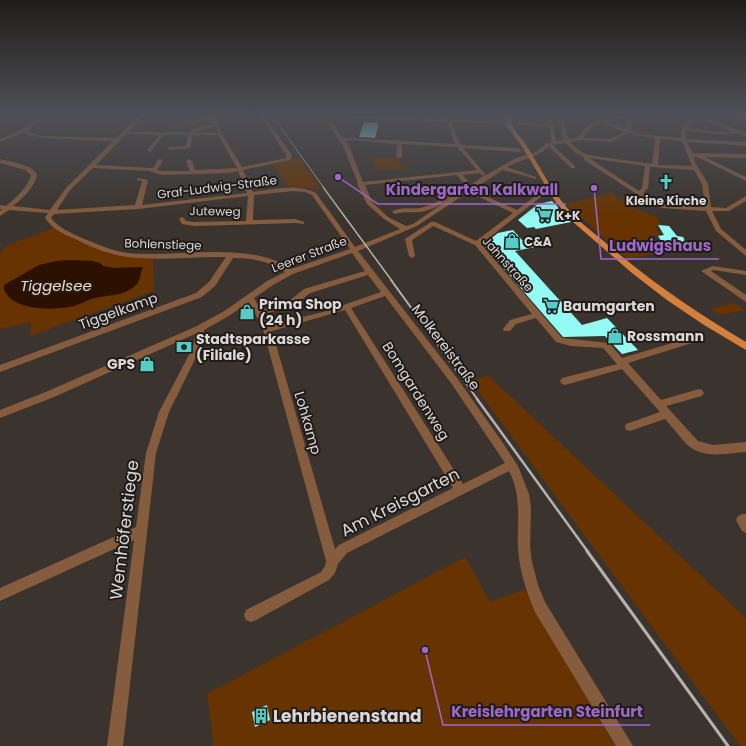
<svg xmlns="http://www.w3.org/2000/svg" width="746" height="746" viewBox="0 0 746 746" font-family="Poppins,sans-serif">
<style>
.green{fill:#673300}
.water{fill:#2c1000}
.building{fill:#94faf4}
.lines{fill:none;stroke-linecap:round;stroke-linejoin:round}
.minor{fill:#865c3e;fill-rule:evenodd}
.major{fill:#d4803c;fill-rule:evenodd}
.rail-far4{stroke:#b7b1ae;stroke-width:1}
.rail-far3{stroke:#b7b1ae;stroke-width:1.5}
.rail-far2{stroke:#b7b1ae;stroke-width:2}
.rail-far1{stroke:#b7b1ae;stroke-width:2.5}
.rail{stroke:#b7b1ae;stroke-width:3}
.labels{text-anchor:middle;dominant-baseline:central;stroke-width:4;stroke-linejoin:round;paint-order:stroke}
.far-street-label{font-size:12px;fill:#ddd8d5;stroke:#201c1a}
.far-poi-label{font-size:12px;font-weight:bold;fill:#ddd8d5;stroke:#201c1a;text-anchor:start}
.poi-label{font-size:14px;font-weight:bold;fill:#ddd8d5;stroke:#201c1a;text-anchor:start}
.street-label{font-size:14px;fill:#ddd8d5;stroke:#201c1a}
.water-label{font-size:15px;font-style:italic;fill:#fbd8c0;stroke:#201c1a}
.near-street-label{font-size:17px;fill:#ddd8d5;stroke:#201c1a}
.near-poi-label{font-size:17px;font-weight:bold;fill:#ddd8d5;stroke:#201c1a;text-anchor:start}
.leader{fill:none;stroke:#9d68c7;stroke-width:1.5}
.callout-dot{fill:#9d68c7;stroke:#201c1a;stroke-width:1.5}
.callout-label{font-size:15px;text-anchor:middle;font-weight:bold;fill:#9d68c7;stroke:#201c1a;stroke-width:4;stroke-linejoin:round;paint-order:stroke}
</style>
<rect width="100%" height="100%" fill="#3b342e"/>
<g class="green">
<polygon points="397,157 397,160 406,169 377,170 371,158"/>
<polygon points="300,158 321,189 288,186 285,182 287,182 287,181 284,181 273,164"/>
<polygon points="611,193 635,209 656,216 660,224 655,226 661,236 651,236 667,251 628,259 566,204"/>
<polygon points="53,228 87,245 111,254 153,259 154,291 30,336 31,322 0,329 0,252 2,252 6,246"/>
<polygon points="734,303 745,310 721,315 710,309"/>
<polygon points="489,376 746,618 746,746 740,746 470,380"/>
<polygon points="465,557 490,602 525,589 615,746 214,746 207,694"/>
</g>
<path class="water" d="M 73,260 L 92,261 L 100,263 L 103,266 L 114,268 L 143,267 C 140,273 141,281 135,286 C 123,296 109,295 95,298 C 86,300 78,306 69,307 C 51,310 24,310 10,298 C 6,294 3,290 4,285 L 39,265 L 56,261 Z"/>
<g class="building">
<polygon points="364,122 379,123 375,138 359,137"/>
<polygon points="552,201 558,207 558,210 571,222 536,229 534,227 527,228 518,220 538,204"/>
<polygon points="658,225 669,226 677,236 683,237 687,245 683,245 678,248 664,245 658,236 664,235"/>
<polygon points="513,230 522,240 527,239 535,247 515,251 582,325 607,318 638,350 622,354 605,336 563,337 485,247 487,247 484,244 498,233"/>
<polygon points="267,705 270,720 255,727 252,712"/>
</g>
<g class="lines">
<g class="minor">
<path d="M 43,114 L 48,114 L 27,131 L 41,136 L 116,138 L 141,114 L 146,114 L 129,132 L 191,132 L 190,130 L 214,124 L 212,119 L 173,128 L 171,127 L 211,116 L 210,114 L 214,114 L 222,134 L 242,167 L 286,158 L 286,155 L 259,114 L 263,114 L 292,155 L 290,160 L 243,170 L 253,192 C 274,189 297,183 316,193 L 355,247 L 400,229 L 384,219 L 367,204 L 357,184 L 358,183 L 343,146 L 321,114 L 445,119 L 445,117 L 447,116 L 450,119 L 548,124 L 547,114 L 551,114 L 556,141 L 563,140 L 559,114 L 563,114 L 568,139 L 577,138 L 587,126 L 595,120 L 584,114 L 590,114 L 625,129 L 628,122 L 626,119 L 618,119 L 607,114 C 613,114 618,117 624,116 L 623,114 L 627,114 L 630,118 L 645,120 L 643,121 L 631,121 L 632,122 L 630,131 L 639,134 L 681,138 C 680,127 684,123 692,116 L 689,114 L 699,114 L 698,115 L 746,133 L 746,136 L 736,133 L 734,134 L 714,134 L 685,130 L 686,139 L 746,142 L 746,146 L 687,142 L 693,153 L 746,154 L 746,158 L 705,157 L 746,177 L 746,181 L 697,157 L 694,157 L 695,162 L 708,184 L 711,207 L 726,208 L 746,196 L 746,201 L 729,211 L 712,211 L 721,229 L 746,250 L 746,256 L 716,231 L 706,211 L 662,208 L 652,204 L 584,160 L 584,157 L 576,153 L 565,143 L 553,145 L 575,166 L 575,168 L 571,168 L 549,147 C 537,157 521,160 507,167 L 536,177 L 536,179 L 503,170 L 472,190 L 517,210 L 542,191 L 546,191 L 546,193 L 481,244 L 562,338 L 609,343 L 622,358 L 692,337 L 695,338 L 696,340 L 695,342 L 628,363 L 661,400 L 699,389 L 702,390 L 704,393 L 702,396 L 666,406 L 698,441 L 713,445 L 746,442 L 746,452 C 729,453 705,459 690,447 C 682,441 673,427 665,419 L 630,431 L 626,430 L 625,427 L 626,424 L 660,412 L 622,369 L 565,385 L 562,384 L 560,381 L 562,378 L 617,364 L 603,348 L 571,346 L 556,342 L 536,318 L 516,324 L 510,331 L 504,331 L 503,329 L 510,320 L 532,314 L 475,245 L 433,226 L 412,240 L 415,256 L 412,258 L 409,256 L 405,239 L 431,222 L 435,222 L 476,241 L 513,213 L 468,192 L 417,226 L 358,251 L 457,378 L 503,443 L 518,466 L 529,494 L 531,509 L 530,546 L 532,562 L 538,585 L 545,602 L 633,746 L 616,746 L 535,612 C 526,591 519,569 518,547 C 517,520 522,496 509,471 L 347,553 L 338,564 L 335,573 L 329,580 L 256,620 L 251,622 L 246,620 L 244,615 L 246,610 L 321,572 L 325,566 L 326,561 L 263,329 L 249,302 L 232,314 L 204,330 L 201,347 L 169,412 L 156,453 L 123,746 L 107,746 L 134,540 L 0,601 L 0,588 L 136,527 L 146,453 L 159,412 L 193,347 L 195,334 L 54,397 L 0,418 L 0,410 L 48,391 L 197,326 L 226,310 L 267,281 L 285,272 C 270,261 251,258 233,258 L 215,286 L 202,297 L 0,372 L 0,365 L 196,293 L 209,282 L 226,257 C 193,256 153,262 121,256 C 105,253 89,246 75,239 C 63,234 52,229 45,218 L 48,213 L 9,210 L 0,216 L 0,211 L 2,209 L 0,209 L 0,205 L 6,206 C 16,198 28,187 31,175 L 25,170 L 0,163 L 0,159 C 11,162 31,164 37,174 C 36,186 22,199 13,206 L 50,210 L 66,188 L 113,141 L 40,138 L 23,133 L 0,142 L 0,139 L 21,130 ZM 327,117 L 447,122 L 455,144 L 351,138 L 343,138 ZM 696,117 L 733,132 L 714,132 L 687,127 ZM 451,122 L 549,126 L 552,142 L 547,143 L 536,152 L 516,158 L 486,175 L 463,148 L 519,152 L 522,150 L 519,148 L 461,145 ZM 599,122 L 624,132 L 610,139 L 583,138 L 591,128 ZM 216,127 L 218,133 L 193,132 ZM 628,133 L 638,136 L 655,138 L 652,164 L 588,155 L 580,151 L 570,142 L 579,140 L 611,142 ZM 126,134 L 159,135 L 147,150 L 150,152 L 164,135 L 188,135 L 186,146 L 168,147 L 168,149 L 170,150 L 190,148 L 193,135 L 218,135 L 237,168 L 195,170 L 192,161 L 189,159 L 186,161 L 190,171 L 162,171 L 157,170 L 163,161 L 160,159 L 158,160 L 153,168 L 96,165 ZM 660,139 L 682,141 L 692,166 L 658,165 ZM 351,140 L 397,144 L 396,157 L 399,159 L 402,157 L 402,144 L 457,147 L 477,170 L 363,182 L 349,146 L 345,141 ZM 589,158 L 645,166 L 642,188 L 639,191 ZM 650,167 L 694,170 L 702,184 L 704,199 L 691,196 L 688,198 L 705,202 L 705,207 L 663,204 L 643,193 L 648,188 ZM 93,168 L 149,171 L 162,175 L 231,173 L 238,171 L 247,193 L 142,205 L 148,180 L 137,178 L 137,180 L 142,181 L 135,205 L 57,210 L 70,190 ZM 480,173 L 482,175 L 485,175 L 466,188 L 470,184 L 463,175 ZM 457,175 L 464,184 C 455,192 432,206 420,208 C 410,210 405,206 393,211 L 392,212 L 395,214 C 407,211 410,213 420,212 C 431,211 443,203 452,197 L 413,224 L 406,226 L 388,217 L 372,202 L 365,185 ZM 293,191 L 305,192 L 312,195 L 350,249 L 291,269 C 250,240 177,258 128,253 C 112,251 97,244 82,238 C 71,233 59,228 51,218 L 54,214 L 138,209 L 248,196 L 246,221 L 194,222 L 186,221 L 184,218 L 182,217 L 179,219 L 182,224 L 194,226 L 295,223 L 304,224 L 304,222 L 295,219 L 253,220 L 254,195 ZM 352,253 L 365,271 L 304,289 L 288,302 L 261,310 L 254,298 L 273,285 L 293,274 ZM 368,275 L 381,292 L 323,312 L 269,325 L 264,314 L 294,306 L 310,293 ZM 385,296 L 451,383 L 505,463 L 463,484 L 351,308 ZM 345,310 L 453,488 L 339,545 L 335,549 L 272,331 Z"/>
<polygon points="188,114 196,114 170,121 168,120"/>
<polygon points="713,266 746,271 746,275 714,270 711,271 746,295 746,302 701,271"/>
<polygon points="742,514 746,514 746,533 742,531 736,520 738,516"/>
</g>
<g class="major">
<path d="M 505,114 L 511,114 C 509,129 522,136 528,148 C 541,169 552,191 568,209 C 579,222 594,233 607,244 C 650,281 697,313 746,342 L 746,350 L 704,325 L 667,300 L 632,273 L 573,222 L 555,201 L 521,145 L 507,127 Z"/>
<polygon points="732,114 746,116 746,120 732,115"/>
</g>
<polyline class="rail-far4" points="271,114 324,188"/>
<polyline class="rail-far3" points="323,187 392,281"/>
<polyline class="rail-far2" points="391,280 478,400"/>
<polyline class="rail-far1" points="477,399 588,552"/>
<polyline class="rail" points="587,551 728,746"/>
</g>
<linearGradient id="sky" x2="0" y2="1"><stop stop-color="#201d19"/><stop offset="0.52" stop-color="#4f5057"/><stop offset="1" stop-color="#4f5057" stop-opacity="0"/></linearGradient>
<rect width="746" height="219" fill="url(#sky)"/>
<defs>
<symbol id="church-bare" viewBox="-9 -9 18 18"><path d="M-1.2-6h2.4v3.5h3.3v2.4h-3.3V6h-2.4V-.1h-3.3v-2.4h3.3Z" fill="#54cdc7" stroke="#201c1a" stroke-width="2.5" paint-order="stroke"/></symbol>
<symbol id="supermarket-bare" viewBox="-9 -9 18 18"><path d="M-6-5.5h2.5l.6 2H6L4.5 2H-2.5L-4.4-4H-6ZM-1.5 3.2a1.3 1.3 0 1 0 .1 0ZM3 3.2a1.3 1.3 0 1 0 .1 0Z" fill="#54cdc7" stroke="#201c1a" stroke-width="2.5" paint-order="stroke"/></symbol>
<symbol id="shop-bare" viewBox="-9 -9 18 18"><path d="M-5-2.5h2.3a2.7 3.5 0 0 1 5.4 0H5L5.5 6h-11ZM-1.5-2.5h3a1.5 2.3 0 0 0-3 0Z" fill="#54cdc7" stroke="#201c1a" stroke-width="2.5" paint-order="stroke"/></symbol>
<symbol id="bank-bare" viewBox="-9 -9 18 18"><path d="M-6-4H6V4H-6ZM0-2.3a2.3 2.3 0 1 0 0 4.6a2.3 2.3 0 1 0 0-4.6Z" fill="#54cdc7" stroke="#201c1a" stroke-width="2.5" paint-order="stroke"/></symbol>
<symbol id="building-bare" viewBox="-9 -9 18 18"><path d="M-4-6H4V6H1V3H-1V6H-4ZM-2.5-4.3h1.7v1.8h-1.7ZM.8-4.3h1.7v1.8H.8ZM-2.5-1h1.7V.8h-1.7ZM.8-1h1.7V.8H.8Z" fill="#54cdc7" stroke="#201c1a" stroke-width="2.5" paint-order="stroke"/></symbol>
</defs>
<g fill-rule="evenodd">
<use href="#church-bare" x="655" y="171" width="22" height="22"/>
<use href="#supermarket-bare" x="533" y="204" width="22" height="22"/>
<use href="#shop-bare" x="501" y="230" width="22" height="22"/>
<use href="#supermarket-bare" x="540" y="295" width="22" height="22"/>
<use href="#shop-bare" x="236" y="301" width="22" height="22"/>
<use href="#shop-bare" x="604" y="325" width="22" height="22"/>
<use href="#bank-bare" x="173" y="336" width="22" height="22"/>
<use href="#shop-bare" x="136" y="353" width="22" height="22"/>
<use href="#building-bare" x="250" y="705" width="22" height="22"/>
</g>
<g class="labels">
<g class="far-street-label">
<text transform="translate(217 187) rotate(-7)">Graf-Ludwig-Straße</text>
<text transform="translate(215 211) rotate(1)">Juteweg</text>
<text transform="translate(163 244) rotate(2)">Bohlenstiege</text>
<text transform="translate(309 254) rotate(-21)">Leerer Straße</text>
<text transform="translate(508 264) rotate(48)">Jahnstraße</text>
</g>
<g class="far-poi-label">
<text x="666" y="200" text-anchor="middle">Kleine Kirche</text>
<text x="556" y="215">K+K</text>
<text x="524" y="241">C&amp;A</text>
</g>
<g class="poi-label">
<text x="259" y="304">Prima Shop<tspan x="259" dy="16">(24 h)</tspan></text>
<text x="563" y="306">Baumgarten</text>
<text x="627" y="336">Rossmann</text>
<text x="196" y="339">Stadtsparkasse<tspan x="196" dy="16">(Filiale)</tspan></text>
<text x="135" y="364" text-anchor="end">GPS</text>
</g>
<g class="street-label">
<text transform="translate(118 311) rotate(-20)">Tiggelkamp</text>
<text transform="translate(446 347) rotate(53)">Molkereistraße</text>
<text transform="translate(416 391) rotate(58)">Bomgardenweg</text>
<text transform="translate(308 423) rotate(74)">Lohkamp</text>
</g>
<g class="water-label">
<text x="56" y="285">Tiggelsee</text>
</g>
<g class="near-street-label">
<text transform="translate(400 502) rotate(-27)">Am Kreisgarten</text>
<text transform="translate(124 530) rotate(-83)">Wemhöferstiege</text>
</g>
<g class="near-poi-label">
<text x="273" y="716">Lehrbienenstand</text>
</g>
</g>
<path class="leader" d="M338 177L378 204H566M594 188L601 259H719M425 650L443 725H650"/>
<g class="callout-dot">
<circle cx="338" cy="177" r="4"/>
<circle cx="594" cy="188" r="4"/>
<circle cx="425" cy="650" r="4"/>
</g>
<g class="callout-label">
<text x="472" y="195">Kindergarten Kalkwall</text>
<text x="660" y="251">Ludwigshaus</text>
<text x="547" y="717">Kreislehrgarten Steinfurt</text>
</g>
</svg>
